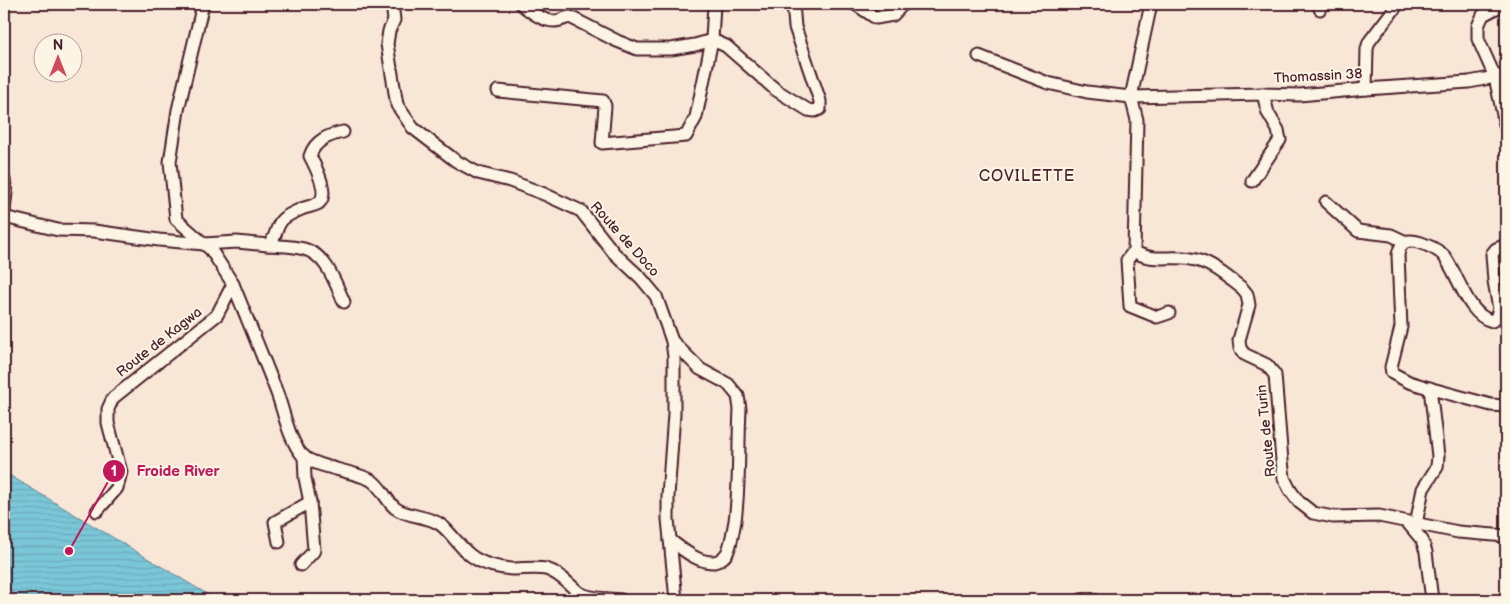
<svg xmlns="http://www.w3.org/2000/svg" width="1510" height="604" viewBox="0 0 1510 604" font-family="'Balsamiq Sans',sans-serif">
<style>
.water{fill:url(#water-rules);stroke:#678493}
.lines{fill:none;stroke-linecap:round;stroke-linejoin:round}
.minor-casing{stroke:#4a1f2b;stroke-width:15}
.minor{stroke:#fcf5e5;stroke-width:11}
.labels{text-anchor:middle;dominant-baseline:central;stroke-width:4;stroke-linejoin:round;paint-order:stroke}
.street-label{font-size:14px;fill:#4a1f2b;stroke:#fcf5e5}
.quarter-label{font-size:16px;letter-spacing:1px;fill:#4a1f2b;stroke:#fcf5e5}
.leader{fill:none;stroke:#c2185b;stroke-width:2}
.callout-dot{fill:#c2185b;stroke:#fcf5e5;stroke-width:2}
.mark-label{font-size:15px;text-anchor:middle;font-weight:bold;fill:#fff}
.callout-label{font-size:15px;text-anchor:middle;font-weight:bold;fill:#c2185b;stroke:#fcf5e5;stroke-width:4;stroke-linejoin:round;paint-order:stroke}
</style>
<defs>
<pattern id="water-rules" width="6" height="5" patternUnits="userSpaceOnUse" patternTransform="scale(1.25)"><rect width="6" height="5" fill="#7ac7d8"/><path d="M0 2.5h6" fill="none" stroke="#6baaba"/></pattern>
</defs>
<rect width="100%" height="100%" fill="#f8e7d7"/>
<filter id="ink" filterUnits="userSpaceOnUse"><feTurbulence type="fractalNoise" baseFrequency=".02" numOctaves="2"/><feDisplacementMap in="SourceGraphic" scale="10" xChannelSelector="R" yChannelSelector="G"/><feConvolveMatrix kernelMatrix="1 2 1 2 8 2 1 2 1" color-interpolation-filters="sRGB"/></filter>
<g filter="url(#ink)">
<polygon class="water" points="4,472 217,600 15,600 8,585 4,583"/>
<g class="lines">
<defs>
<g id="minor">
<polyline points="392,4 394,20 389,31 387,44 397,105 413,128 456,161 478,173 510,181 544,194 581,211 614,253 641,278 656,296 672,341 674,357 674,414 668,496 668,519 676,600"/>
<path d="M 521,4 C 530,11 542,21 554,21 C 559,21 565,18 570,17 L 617,41 L 637,49 L 671,49 L 695,45 L 712,40 L 726,46 L 776,90 L 808,110 L 815,111 L 820,109 L 820,101 L 795,27 L 793,4"/>
<polyline points="855,4 876,18 893,15 903,4"/>
<path d="M 1151,4 L 1131,97 L 1137,120 L 1134,251 C 1151,263 1172,255 1191,259 C 1211,262 1227,277 1242,288 L 1247,294 L 1249,305 L 1239,340 L 1240,348 L 1244,354 L 1267,365 L 1275,375 L 1282,461 L 1284,478 L 1290,490 L 1299,502 L 1313,513 L 1333,517 L 1379,516 L 1458,532 L 1506,536"/>
<polyline points="1500,6 1483,15 1478,26 1478,39 1495,77 1506,129"/>
<polyline points="1320,9 1321,4"/>
<polyline points="979,56 1048,83 1087,92 1131,97 1263,94 1299,95 1366,89 1469,82 1506,75"/>
<polyline points="1366,89 1367,49 1369,42 1398,4"/>
<polyline points="498,91 603,101 605,106 602,143 686,136 696,117 712,40 714,4"/>
<polyline points="4,180 6,192 4,212"/>
<polyline points="1252,181 1280,140 1278,130 1268,113 1263,94"/>
<polyline points="1326,202 1358,231 1391,235 1406,242"/>
<path d="M 4,217 L 58,230 L 94,231 L 159,240 L 204,244 L 237,242 L 268,245 C 277,239 275,226 283,219 C 289,214 297,211 304,208 C 308,207 315,205 319,203 C 330,193 315,166 310,156 C 315,140 329,135 343,132"/>
<path d="M 268,245 C 280,246 293,246 304,249 C 327,255 335,283 344,302"/>
<path d="M 1506,245 L 1496,249 L 1492,254 L 1494,281 L 1499,309 L 1496,318 L 1492,321 C 1467,315 1459,275 1444,256 C 1438,249 1415,238 1405,242 C 1401,244 1399,250 1398,255 L 1401,327 L 1391,367 L 1392,373 L 1409,382 L 1432,389 L 1491,405 L 1506,406"/>
<polyline points="1134,251 1127,260 1130,306 1157,317 1169,313"/>
<path d="M 233,284 C 248,321 263,357 277,393 C 284,412 289,441 303,456 C 315,467 354,471 371,480 C 382,487 385,499 395,508 C 409,518 428,515 441,525 C 454,535 461,551 476,559 C 486,565 501,568 512,569 C 523,569 535,567 546,569 C 560,573 569,585 580,593 C 591,600 608,598 621,600"/>
<polyline points="97,511 117,488 121,472 108,423 108,409 113,398 217,315 233,284 211,250 176,219 170,162 178,110 203,4"/>
<polyline points="1407,522 1422,540 1426,552 1432,600"/>
<polyline points="1416,524 1423,489 1437,467 1438,456 1430,388"/>
<path d="M 670,540 C 682,549 698,563 714,562 C 720,561 726,556 728,551 C 732,541 733,530 735,521 C 740,484 738,446 740,409 L 738,396 L 728,384 L 700,369 L 672,341"/>
<polyline points="279,542 275,522 310,502"/>
<polyline points="301,565 313,552 314,550 310,502 305,478 304,456"/>
<polyline points="1081,600 1088,599 1094,600"/>
</g>
</defs>
<use href="#minor" class="minor-casing"/>
<use href="#minor" class="minor"/>
</g>
</g>
<g class="labels">
<g class="street-label">
<text transform="translate(1318 76) rotate(-3)">Thomassin 38</text>
<text transform="translate(625 239) rotate(48)">Route de Doco</text>
<text transform="translate(159 342) rotate(-38)">Route de Kagwa</text>
<text transform="translate(1266 431) rotate(-96)">Route de Turin</text>
</g>
<g class="quarter-label">
<text x="1027" y="176">COVILETTE</text>
</g>
</g>
<path class="leader" d="M69 551L114 471"/>
<g class="callout-dot">
<circle cx="69" cy="551" r="5"/>
<circle cx="114" cy="471" r="12"/>
</g>
<g class="mark-label">
<text x="114" y="476">1</text>
</g>
<g class="callout-label">
<text x="178" y="476">Froide River</text>
</g>
<rect width="1510" height="604" fill="none" stroke="#fcf5e5" stroke-width="20"/>
<rect x="10" y="10" width="1490" height="584" fill="none" stroke="#4a1f2b" stroke-width="2" filter="url(#ink)"/>
<g transform="translate(58 58)"><circle r="24" fill="#fcf5e5" stroke="#b59f9b"/>
<path d="M0-4L9 19L0 12L-9 19Z" fill="#d1495b"/>
<text y="-8" font-size="14" font-weight="bold" text-anchor="middle" fill="#4a1f2b">N</text>
</g>
</svg>
